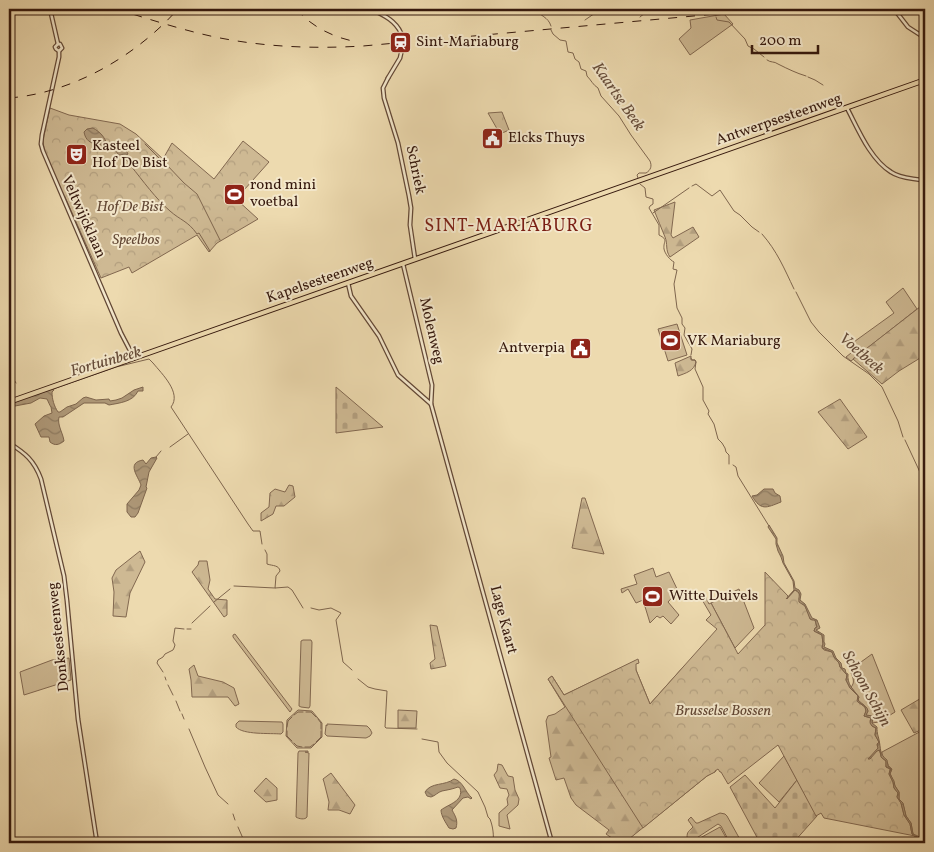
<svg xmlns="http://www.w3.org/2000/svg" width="934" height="852" viewBox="0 0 934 852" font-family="Vollkorn,serif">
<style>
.grass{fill:#ceb993;stroke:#826850}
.forest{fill:url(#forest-firs);stroke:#826850}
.cemetery{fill:url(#cemetery-stones);stroke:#826850}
.park{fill:url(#park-crowns);stroke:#826850}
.water{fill:url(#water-waves);stroke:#7e654d}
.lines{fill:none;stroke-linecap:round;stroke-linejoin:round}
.stream{stroke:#7e654d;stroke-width:1}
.tertiary-casing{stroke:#634836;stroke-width:5}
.primary-casing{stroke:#35180d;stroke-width:6}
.tertiary{stroke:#f3e7cb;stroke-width:2.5}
.primary{stroke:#eddaaf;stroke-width:4}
.rail{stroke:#35180d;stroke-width:1;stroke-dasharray:9 9;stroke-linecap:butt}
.tertiary-bridge-casing{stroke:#634836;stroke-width:5;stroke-linecap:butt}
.tertiary-bridge{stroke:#f3e7cb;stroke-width:2.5}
.labels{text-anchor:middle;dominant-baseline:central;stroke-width:4;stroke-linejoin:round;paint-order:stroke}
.poi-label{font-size:15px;fill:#35180d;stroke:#f3e7cb;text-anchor:start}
.street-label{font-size:15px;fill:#35180d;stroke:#f3e7cb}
.park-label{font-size:15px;font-style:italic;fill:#634835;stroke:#f3e7cb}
.water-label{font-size:16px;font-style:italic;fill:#654b38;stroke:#f3e7cb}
.quarter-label{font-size:18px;letter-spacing:1px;fill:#7a1f14;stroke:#f3e7cb}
</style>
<defs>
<pattern id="forest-firs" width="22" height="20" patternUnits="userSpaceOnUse" patternTransform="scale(1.25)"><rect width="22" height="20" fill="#ceb993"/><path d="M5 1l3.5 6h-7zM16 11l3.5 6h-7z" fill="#b29e7e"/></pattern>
<pattern id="cemetery-stones" width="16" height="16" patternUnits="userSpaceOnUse" patternTransform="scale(1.25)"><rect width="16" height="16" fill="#ceb993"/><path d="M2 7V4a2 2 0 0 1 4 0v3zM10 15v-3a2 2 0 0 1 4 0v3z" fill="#b29e7e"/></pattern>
<pattern id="park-crowns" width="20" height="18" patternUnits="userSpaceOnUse" patternTransform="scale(1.25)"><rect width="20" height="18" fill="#ceb993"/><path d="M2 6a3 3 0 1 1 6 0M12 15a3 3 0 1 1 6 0" fill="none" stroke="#b29e7e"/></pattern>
<pattern id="water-waves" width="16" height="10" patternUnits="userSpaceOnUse" patternTransform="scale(1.25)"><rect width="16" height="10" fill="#ae9878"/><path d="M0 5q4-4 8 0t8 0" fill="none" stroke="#8e7b61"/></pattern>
</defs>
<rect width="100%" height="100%" fill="#eddaaf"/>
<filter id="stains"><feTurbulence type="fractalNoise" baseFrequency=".004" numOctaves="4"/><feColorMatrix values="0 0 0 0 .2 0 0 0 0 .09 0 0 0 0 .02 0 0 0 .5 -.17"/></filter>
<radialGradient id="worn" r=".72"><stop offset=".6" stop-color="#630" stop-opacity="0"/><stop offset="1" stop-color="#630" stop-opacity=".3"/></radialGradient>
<g class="grass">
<polygon points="724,14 733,24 690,55 679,39 691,28 690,20"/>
<polygon points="903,288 917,309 851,361 846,357 856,349 851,344 894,313 886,302"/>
<polygon points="677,324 687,355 668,361 658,329"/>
<polygon points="653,568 656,577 669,572 678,591 668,602 679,615 671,624 663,616 660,618 657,616 650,623 643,600 636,603 628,589 622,593 621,589 637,584 634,575"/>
<polygon points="739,589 754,628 735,648 711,603"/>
<polygon points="235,634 292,709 290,712 233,637 233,635"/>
<polygon points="303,640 311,640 312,642 310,706 309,708 301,707 299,706 301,641"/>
<path d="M 872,654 L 895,712 L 879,722 L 872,723 L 873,717 L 866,715 L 868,711 L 864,705 L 859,702 L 858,699 L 859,697 L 851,687 C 856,682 852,676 850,670 Z"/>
<polygon points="69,658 71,680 24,695 20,672 52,660"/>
<polygon points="298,710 312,711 322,723 322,737 311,748 297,748 286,736 287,720"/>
<path d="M 239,721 L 282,722 L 283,724 L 283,732 L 281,734 C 270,733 243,735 236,727 L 236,724 Z"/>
<polygon points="327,724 367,726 370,729 372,733 370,736 366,738 327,736 325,734 326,726 326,725 327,726"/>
<polygon points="925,729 925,843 921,843 918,836 913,834 911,823 906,816 903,804 899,799 899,792 895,786 890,773 891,771 890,767 888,766 888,764 882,756 882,752"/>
<path d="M 299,751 L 308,751 L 308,752 L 305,752 L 309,753 L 307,817 C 305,820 299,819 296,817 L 298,753 Z"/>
<polygon points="784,756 797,780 779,802 759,783"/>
<polygon points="720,827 729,843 691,843"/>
</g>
<g class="forest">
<path d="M 675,202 L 671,235 L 673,238 L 693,227 L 699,237 L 670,257 C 665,250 668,244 665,237 C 661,228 658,219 654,210 Z"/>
<polygon points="925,303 925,313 922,315 925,331 925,355 899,371 882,384 853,359"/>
<path d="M 691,356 L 691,360 L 695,360 L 696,362 C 694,371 686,373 678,376 L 675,363 Z"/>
<polygon points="840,399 867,437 848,449 818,412"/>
<polygon points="289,485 293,486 295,497 284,506 276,506 273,514 261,521 261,513 269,507 270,493 275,489 285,492"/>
<polygon points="582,498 585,498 604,554 572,548"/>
<polygon points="140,551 145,562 130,593 126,617 113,616 114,592 112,578 116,570"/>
<polygon points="199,561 207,561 210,580 208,589 215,599 227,600 227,615 224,617 192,572 198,565"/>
<polygon points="430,625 437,626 446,666 431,669 430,663 435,659"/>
<polygon points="635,661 636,670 650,704 685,665 716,771 707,776 624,843 619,843 606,834 609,830 576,805 571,798 564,778 556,780 549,758 551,757 546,721 548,716 555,714 565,707 548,679 552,676 564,695"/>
<polygon points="194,665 198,676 223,682 234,688 239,704 235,706 228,697 192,697 191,680 189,669"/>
<polygon points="923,697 925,702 925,728 914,733 901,710"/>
<polygon points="398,710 417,711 416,728 398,728"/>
<polygon points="498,764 502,765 508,776 513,777 515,790 519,799 518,805 507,815 510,829 499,826 499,813 508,805 507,799 509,795 507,789 500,788 494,775 497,771"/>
<polygon points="331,773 355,805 350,814 339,810 328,810 329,802 324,782 323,779"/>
<polygon points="266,778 277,788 277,800 266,802 254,791"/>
<path d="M 720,813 L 725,814 L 727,816 L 742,843 L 730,843 L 721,826 L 718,824 L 689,843 L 683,843 L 687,840 C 687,832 687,833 693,827 L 688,820 L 691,817 L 696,823 L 698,823 Z"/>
</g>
<g class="cemetery">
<polygon points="336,387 383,427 336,433"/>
<polygon points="745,775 775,808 797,780 817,816 793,843 760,843 730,787"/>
</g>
<g class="park">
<polygon points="50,108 69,115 120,124 136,134 163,159 172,143 214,179 243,141 269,162 236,199 258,219 217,243 209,252 197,235 132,273 129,267 101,278 65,197 62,195 44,150 43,140"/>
<polygon points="502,112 509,130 500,134 488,113"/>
<polygon points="765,572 788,596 787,599 795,590 799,593 800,596 799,599 805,606 811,619 815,620 817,627 815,628 814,631 822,635 823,644 822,646 824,650 832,652 834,657 839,663 840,667 847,675 846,680 850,688 858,696 858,702 865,707 866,711 864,716 871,718 870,721 872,726 876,728 875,735 879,742 877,744 882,758 886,761 886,767 890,769 889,774 893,782 894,788 898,793 897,797 901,803 904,815 910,824 912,834 915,836 824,818 821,813 816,816 778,745 728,784 721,772 720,772 718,769 715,771 715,772 707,776 643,828 548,679 552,676 564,695 638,659 639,663 636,664 636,670 650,704 717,629 706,620 711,615 701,598 705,596 709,604 711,603 738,654 765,625"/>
</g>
<g class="water">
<path d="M 93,128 C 100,132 105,137 107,145 L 111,147 L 117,144 L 119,145 L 127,152 L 128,154 L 125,156 L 126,159 L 132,160 L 131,166 L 128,161 L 125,160 L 123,155 L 119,155 C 117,153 116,151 114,149 C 104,142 87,149 84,132 L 87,129 Z"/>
<path d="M 143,387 L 143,391 L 138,391 C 133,402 119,403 109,405 L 105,403 L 84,403 L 63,417 L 59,417 C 57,425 63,433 64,441 C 59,445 55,446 50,442 L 49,437 L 41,437 L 35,424 L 44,416 L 52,413 L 51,407 C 50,406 48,401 47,399 L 40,398 L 31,403 L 15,406 L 14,405 L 14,402 L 53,388 L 54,390 L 52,392 C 52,399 54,406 58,412 L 60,412 L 67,407 L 76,404 L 83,398 L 86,397 L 96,400 L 109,399 L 110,401 L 116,400 L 122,398 L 134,390 Z"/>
<path d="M 156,457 L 157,458 L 149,472 L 146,487 L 147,488 L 138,513 L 135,517 L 131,517 L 127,512 L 127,504 L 139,490 L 141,485 C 138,476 126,463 143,460 L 146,464 L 151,458 Z"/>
<path d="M 764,489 L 773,489 L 775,493 L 780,496 L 781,502 C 766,508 761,511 752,496 L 757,495 Z"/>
<path d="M 769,525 L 777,538 L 777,543 L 783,556 L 784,563 L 794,581 L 795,588 L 799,590 L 801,594 L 800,600 L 805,604 L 812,618 L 817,620 L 820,628 L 816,630 L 824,635 L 824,642 L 825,644 L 824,647 L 833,651 L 836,658 L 841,663 L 842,668 L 845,669 L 846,673 L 848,674 C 847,684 853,690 859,697 L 858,700 L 867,708 L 868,711 L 866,715 L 873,716 L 872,723 L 877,727 C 877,735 878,734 879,740 C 881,748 879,754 887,760 L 888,766 L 892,769 L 890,774 L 894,781 L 895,786 L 899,792 L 899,799 L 903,803 L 906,816 L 911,823 L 913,834 L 919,838 L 921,843 L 919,842 L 917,838 L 912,834 L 910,824 L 904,815 L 901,803 L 897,797 L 898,793 L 894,788 L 893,782 L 889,774 L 891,769 L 886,767 L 886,761 L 881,757 L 880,750 L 877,751 L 870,759 L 868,759 L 878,748 L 877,745 L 879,742 L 875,735 L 876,728 L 872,726 L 870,723 L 871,718 L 864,716 L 866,711 L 865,707 L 857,701 L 858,696 L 850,688 L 846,680 L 847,675 L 840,667 L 839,663 L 834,657 L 832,652 L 822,648 L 823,644 L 822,635 L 814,631 L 815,628 L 817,627 L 815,620 L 812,620 L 810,619 L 805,606 L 799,602 C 798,597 802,592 795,590 L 786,599 L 794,590 L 793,581 L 783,563 L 781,557 L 778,551 L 776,544 L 776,539 L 768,527 Z"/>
<path d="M 454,779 C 463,781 465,792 472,798 L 471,799 L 468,797 L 463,798 L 452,810 C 456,817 458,821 456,828 L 453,829 L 449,828 C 446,823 441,816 441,810 C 449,804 464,801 460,788 L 458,787 C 453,789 447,790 442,791 C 438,792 435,796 431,797 L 427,796 L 425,792 C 431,782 445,786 454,779 Z"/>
</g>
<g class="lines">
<g class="stream">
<path d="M 536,9 C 540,17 548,16 551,26"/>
<polyline points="640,17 650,9"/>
<polyline points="716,17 717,20 729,22 745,39 748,46 754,49 764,57"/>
<polyline points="585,20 601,9"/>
<path d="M 551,30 L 553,34 L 560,40 L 566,41 L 568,52 L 573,53 L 575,59 L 579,62 L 581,69 L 586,71 L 587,76 C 591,80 593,85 598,88 L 601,96 L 619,116 L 631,135 L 650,161 C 652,166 651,170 646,173 L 639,173 L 637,175 L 638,178"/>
<path d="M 767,60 C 771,63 774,61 778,64 C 788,69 796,73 806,76"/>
<polyline points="808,77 815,80 823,85"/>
<polyline points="145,144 161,160"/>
<polyline points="165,163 184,183 197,194 220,240"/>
<path d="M 131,166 C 143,181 156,199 170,211 C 180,220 188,221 197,234 L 199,233 L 210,251"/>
<path d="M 640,184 L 645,188 L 646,197 L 653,199 L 653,204 L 650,206 L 649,208 L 659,225 L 659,235 C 669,240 663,241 664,249 C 665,254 670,260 674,262 L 673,269 L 677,270 L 674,284 L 677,308 L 682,318 L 682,324 L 685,328 L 684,335 L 692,349 L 691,355"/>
<polyline points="692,186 696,184 712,196 720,190 734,211 740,215 752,227 759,232"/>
<path d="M 144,201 C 149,200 155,204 160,202"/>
<polyline points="653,213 689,188"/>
<path d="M 762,234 C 777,251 784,268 794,289"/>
<polyline points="796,292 811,322 819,332 843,356 869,374 882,387 898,421 903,437"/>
<polyline points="691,358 692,360 695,360 696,362 695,369 703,387 703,400 709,411 708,414 714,424 718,439 722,443 725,448 726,452 729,455 729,464"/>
<polyline points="9,371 16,383"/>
<path d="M 53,389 L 116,367 L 149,359 L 153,363 C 162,374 182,393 171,407 L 248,524 L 253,531 L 260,531 L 262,544"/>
<polyline points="905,440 925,483"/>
<polyline points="170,447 188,434"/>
<polyline points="156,457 161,451"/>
<polyline points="733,465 736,467 738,476 769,526"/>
<path d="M 265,550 L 267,554 L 267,564 C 273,566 279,565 280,571 L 276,576 L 275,588 L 288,587 L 292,590 L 303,608"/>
<polyline points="234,586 275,588"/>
<polyline points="214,602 230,589"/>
<polyline points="311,608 319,610 331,608 341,613 336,620 343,662 352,670"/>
<polyline points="192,623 210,606"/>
<polyline points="187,629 191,629"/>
<polyline points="163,672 157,663 158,660 163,657 165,654 173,650 174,648 175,645 173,641 175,628 184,629"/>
<polyline points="165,677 166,680"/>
<polyline points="358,679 368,687 375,689 387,691 385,727 386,728 417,729"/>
<polyline points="168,685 173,695"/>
<polyline points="176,701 180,711"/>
<polyline points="306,712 311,712 316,717"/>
<polyline points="182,714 184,719"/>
<polyline points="294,715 298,712 303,712"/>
<polyline points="318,719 321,723 321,729"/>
<polyline points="287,727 288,721 292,717"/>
<polyline points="189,729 205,767 218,795 228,804"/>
<polyline points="287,731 287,736 292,741"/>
<path d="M 422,739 L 438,742 L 439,752 L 447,763 L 478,792 L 485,807 L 488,817 L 490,819 C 493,827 494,835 493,843"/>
<polyline points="316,742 321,737 321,731"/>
<polyline points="294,743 297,746 302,747"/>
<polyline points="305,747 310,747 314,744"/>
<polyline points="233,814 235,820"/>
<polyline points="238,827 245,843"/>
</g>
<defs>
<g id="tertiary">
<polyline points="50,9 58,44"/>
<path d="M 371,9 C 383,15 395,20 401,33"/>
<polyline points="894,9 908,27 925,38"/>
<polyline points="58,44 60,44 62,48 59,51 59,57 42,135 41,144 43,151 121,333 134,358"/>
<polyline points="58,44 55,47 56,49 59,51"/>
<polyline points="388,78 383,88 384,98 398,143 409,196 411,208 410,225 415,259"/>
<polyline points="388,78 400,58 402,49"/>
<path d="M 847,108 C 858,129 870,159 891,172 C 901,179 914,178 925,181"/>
<polyline points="403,264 432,385 431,404 552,843"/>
<polyline points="348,283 351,296 379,336 398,375 431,404"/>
<path d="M 9,443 C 25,453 34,460 41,479 L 64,576 L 67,601 L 78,719 L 97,843"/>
</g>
<polyline id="primary" points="9,402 925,80"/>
</defs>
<use href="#tertiary" class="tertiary-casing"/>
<use href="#primary" class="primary-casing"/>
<use href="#tertiary" class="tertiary"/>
<use href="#primary" class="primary"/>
<g class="rail">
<path d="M 116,9 C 149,19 182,30 215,37 C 264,47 313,49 363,46 L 771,9"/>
<path d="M 296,9 C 312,27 334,38 358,42"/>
<path d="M 9,98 C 73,93 136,56 178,9"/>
</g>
<defs>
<polyline id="tertiary-bridge" points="401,33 402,49"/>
</defs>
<use href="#tertiary-bridge" class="tertiary-bridge-casing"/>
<use href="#tertiary-bridge" class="tertiary-bridge"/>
</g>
<defs>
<symbol id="station-square" viewBox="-11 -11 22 22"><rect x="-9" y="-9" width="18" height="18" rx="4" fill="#8f2418" stroke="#f3e7cb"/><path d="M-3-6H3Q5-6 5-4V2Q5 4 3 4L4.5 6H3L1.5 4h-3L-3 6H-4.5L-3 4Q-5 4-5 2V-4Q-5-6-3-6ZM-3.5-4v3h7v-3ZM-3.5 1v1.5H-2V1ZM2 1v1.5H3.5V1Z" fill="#fff"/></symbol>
<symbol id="civic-square" viewBox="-11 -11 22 22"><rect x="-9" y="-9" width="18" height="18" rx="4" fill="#8f2418" stroke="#f3e7cb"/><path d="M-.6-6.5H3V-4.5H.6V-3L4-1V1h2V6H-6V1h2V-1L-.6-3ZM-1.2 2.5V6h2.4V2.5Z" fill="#fff"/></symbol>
<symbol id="theatre-square" viewBox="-11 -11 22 22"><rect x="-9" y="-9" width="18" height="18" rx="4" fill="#8f2418" stroke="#f3e7cb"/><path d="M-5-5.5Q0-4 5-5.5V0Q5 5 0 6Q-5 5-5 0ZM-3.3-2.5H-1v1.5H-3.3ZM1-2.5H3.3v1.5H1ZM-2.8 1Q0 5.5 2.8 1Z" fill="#fff"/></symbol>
<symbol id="stadium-square" viewBox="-11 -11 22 22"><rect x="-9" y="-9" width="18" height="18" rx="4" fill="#8f2418" stroke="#f3e7cb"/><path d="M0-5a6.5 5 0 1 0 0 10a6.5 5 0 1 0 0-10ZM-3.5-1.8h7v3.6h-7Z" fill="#fff"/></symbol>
</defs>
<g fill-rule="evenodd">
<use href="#station-square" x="388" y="30" width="25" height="25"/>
<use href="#civic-square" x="480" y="126" width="25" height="25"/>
<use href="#theatre-square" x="64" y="142" width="25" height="25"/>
<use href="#stadium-square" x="222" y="182" width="25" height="25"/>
<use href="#stadium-square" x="658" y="328" width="25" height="25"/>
<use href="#civic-square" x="568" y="336" width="25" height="25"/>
<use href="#stadium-square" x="640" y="584" width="25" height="25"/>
</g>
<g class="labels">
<g class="poi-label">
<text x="416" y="42">Sint-Mariaburg</text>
<text x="508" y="138">Elcks Thuys</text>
<text x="92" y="146">Kasteel<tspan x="92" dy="17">Hof De Bist</tspan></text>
<text x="250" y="185">rond mini<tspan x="250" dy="17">voetbal</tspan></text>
<text x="687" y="341">VK Mariaburg</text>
<text x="565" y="348" text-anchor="end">Antverpia</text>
<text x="669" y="596">Witte Duivels</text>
</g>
<g class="street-label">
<text transform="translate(779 120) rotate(-19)">Antwerpsesteenweg</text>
<text transform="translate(415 170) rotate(78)">Schriek</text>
<text transform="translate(83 217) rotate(66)">Veltwijcklaan</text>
<text transform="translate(320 281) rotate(-19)">Kapelsesteenweg</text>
<text transform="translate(431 331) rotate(77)">Molenweg</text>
<text transform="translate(503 620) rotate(75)">Lage Kaart</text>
<text transform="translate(59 637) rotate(-96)">Donksesteenweg</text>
</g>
<g class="park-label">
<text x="130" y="207">Hof De Bist</text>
<text x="136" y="240">Speelbos</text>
<text x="723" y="711">Brusselse Bossen</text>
</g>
<g class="water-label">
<text transform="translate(618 97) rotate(55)">Kaartse Beek</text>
<text transform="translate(861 354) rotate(41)">Voetbeek</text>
<text transform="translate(106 362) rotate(-16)">Fortuinbeek</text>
<text transform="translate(866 689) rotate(61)">Schoon Schijn</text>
</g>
<g class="quarter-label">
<text x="509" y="226">SINT-MARIABURG</text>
</g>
</g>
<rect width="934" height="852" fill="none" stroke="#eddaaf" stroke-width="30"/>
<rect x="10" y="10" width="914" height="832" fill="none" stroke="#35180d" stroke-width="2.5"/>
<rect x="15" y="15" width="904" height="822" fill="none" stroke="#35180d"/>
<path d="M752 45v8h66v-8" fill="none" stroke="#35180d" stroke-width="2.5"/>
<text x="759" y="45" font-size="15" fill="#35180d" stroke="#f3e7cb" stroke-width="4" paint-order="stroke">200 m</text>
<rect width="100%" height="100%" filter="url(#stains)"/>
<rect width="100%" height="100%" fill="url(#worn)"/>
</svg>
